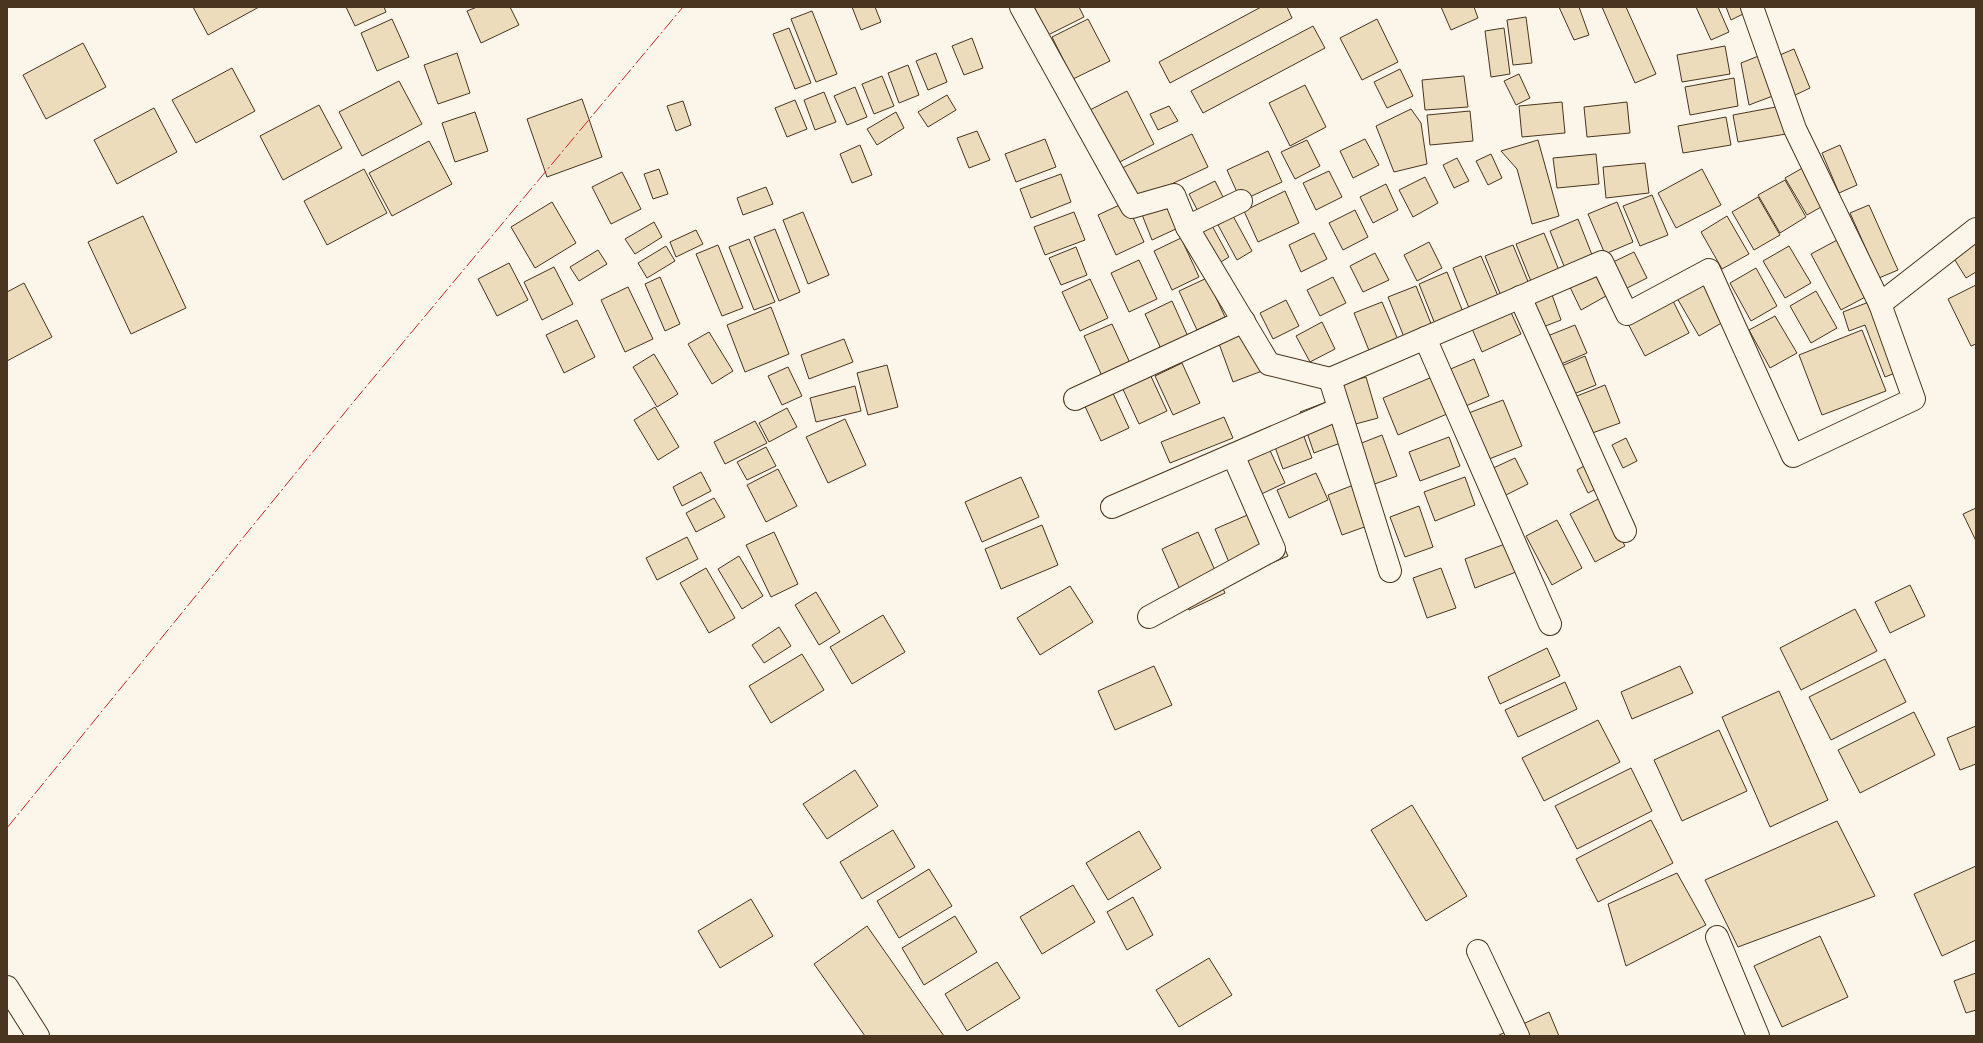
<svg xmlns="http://www.w3.org/2000/svg" width="1983" height="1043" viewBox="0 0 1983 1043" font-family="Quicksand,sans-serif">
<style>
.building{fill:#ecdcbc;stroke:#4a3520}
.lines{fill:none;stroke-linecap:round;stroke-linejoin:round}
.minor-casing{stroke:#4a3520;stroke-width:24}
.minor{stroke:#fbf6e9;stroke-width:22}
.power{stroke:#c62828;stroke-width:1;stroke-dasharray:14 3 2 3;stroke-linecap:butt}
</style>
<rect width="100%" height="100%" fill="#fbf6e9"/>
<g class="building">
<polygon points="193,7 259,7 208,35"/>
<polygon points="346,7 384,7 386,12 355,26"/>
<polygon points="477,7 510,7 519,25 481,43 467,11"/>
<polygon points="852,7 875,7 881,22 861,30"/>
<polygon points="1034,7 1079,7 1084,17 1048,35"/>
<polygon points="1261,7 1287,7 1292,18 1170,83 1159,62"/>
<polygon points="1441,7 1474,7 1478,18 1451,30"/>
<polygon points="1559,7 1579,7 1589,35 1574,40"/>
<polygon points="1602,7 1626,7 1656,74 1635,83"/>
<polygon points="1696,7 1718,7 1729,32 1711,40"/>
<polygon points="1726,7 1748,7 1749,11 1731,20"/>
<polygon points="812,11 837,74 816,82 791,19"/>
<polygon points="1526,17 1532,63 1513,65 1507,20"/>
<polygon points="392,19 409,57 377,71 361,33"/>
<polygon points="1088,19 1110,61 1073,79 1052,37"/>
<polygon points="1377,19 1398,62 1362,80 1340,38"/>
<polygon points="1313,26 1325,48 1203,113 1191,91"/>
<polygon points="789,28 811,83 795,89 773,34"/>
<polygon points="1504,28 1510,74 1491,77 1485,31"/>
<polygon points="972,38 983,68 964,75 952,46"/>
<polygon points="83,43 106,87 46,119 23,75"/>
<polygon points="1725,46 1730,74 1682,82 1677,55"/>
<polygon points="1794,49 1810,88 1793,96 1775,57"/>
<polygon points="457,53 470,93 438,104 424,65"/>
<polygon points="936,53 947,82 928,90 916,61"/>
<polygon points="1761,55 1778,94 1749,105 1741,63"/>
<polygon points="908,65 919,95 899,103 888,73"/>
<polygon points="232,68 255,111 196,143 172,100"/>
<polygon points="1400,69 1413,96 1387,108 1374,82"/>
<polygon points="1519,74 1530,98 1516,105 1504,81"/>
<polygon points="882,76 894,106 874,114 862,84"/>
<polygon points="1464,76 1468,107 1425,110 1422,80"/>
<polygon points="1734,78 1738,106 1690,115 1685,87"/>
<polygon points="399,81 422,124 362,156 339,112"/>
<polygon points="1305,85 1326,127 1290,146 1269,103"/>
<polygon points="855,87 867,117 847,125 834,96"/>
<polygon points="1127,91 1154,144 1114,165 1086,112"/>
<polygon points="824,92 836,122 815,130 804,100"/>
<polygon points="947,95 956,110 928,127 918,112"/>
<polygon points="582,99 602,157 547,177 527,119"/>
<polygon points="795,100 807,129 787,137 775,108"/>
<polygon points="683,101 691,125 676,131 667,106"/>
<polygon points="1562,102 1565,133 1522,137 1519,106"/>
<polygon points="1627,102 1630,133 1587,137 1584,107"/>
<polygon points="319,105 342,148 283,180 260,136"/>
<polygon points="1169,106 1178,121 1158,130 1150,114"/>
<polygon points="1781,106 1786,134 1738,142 1733,115"/>
<polygon points="154,108 177,152 117,184 94,140"/>
<polygon points="1411,109 1421,123 1427,164 1394,172 1376,126"/>
<polygon points="1470,111 1473,141 1430,145 1427,115"/>
<polygon points="475,112 488,151 455,162 442,123"/>
<polygon points="896,112 904,128 877,145 867,129"/>
<polygon points="1726,117 1731,145 1683,153 1678,126"/>
<polygon points="977,131 990,160 969,168 957,138"/>
<polygon points="1192,134 1208,167 1135,201 1120,169"/>
<polygon points="1045,139 1056,167 1016,182 1005,154"/>
<polygon points="1365,139 1379,165 1353,178 1340,151"/>
<polygon points="1307,140 1320,166 1295,179 1281,152"/>
<polygon points="1538,140 1559,216 1532,224 1517,169 1501,151"/>
<polygon points="429,141 452,184 392,216 369,173"/>
<polygon points="860,145 872,175 852,183 840,154"/>
<polygon points="1840,145 1857,185 1839,193 1822,153"/>
<polygon points="1268,151 1282,182 1241,201 1227,170"/>
<polygon points="1491,154 1502,178 1488,185 1476,161"/>
<polygon points="1596,154 1599,184 1557,188 1553,158"/>
<polygon points="1457,158 1469,181 1454,188 1443,165"/>
<polygon points="1645,163 1649,193 1606,198 1603,167"/>
<polygon points="1806,166 1828,203 1807,215 1785,178"/>
<polygon points="364,169 387,213 327,245 304,201"/>
<polygon points="659,169 668,194 653,199 644,174"/>
<polygon points="1702,169 1721,205 1676,228 1658,193"/>
<polygon points="1329,171 1342,197 1316,210 1303,183"/>
<polygon points="622,172 641,209 611,224 592,187"/>
<polygon points="1061,174 1071,202 1031,218 1020,189"/>
<polygon points="1425,177 1438,203 1413,217 1399,190"/>
<polygon points="1785,180 1806,217 1780,233 1758,195"/>
<polygon points="1215,181 1228,207 1203,221 1189,194"/>
<polygon points="1386,184 1398,210 1373,223 1360,197"/>
<polygon points="766,187 773,204 743,215 737,198"/>
<polygon points="1285,191 1299,223 1258,242 1244,211"/>
<polygon points="1652,195 1668,235 1640,246 1623,206"/>
<polygon points="1758,197 1780,235 1754,250 1732,212"/>
<polygon points="1167,201 1178,228 1152,240 1141,212"/>
<polygon points="552,202 576,243 535,268 511,227"/>
<polygon points="1126,202 1144,242 1116,255 1098,215"/>
<polygon points="1617,202 1633,242 1605,254 1588,214"/>
<polygon points="1869,205 1898,270 1879,278 1850,213"/>
<polygon points="1355,210 1368,237 1343,250 1329,223"/>
<polygon points="803,212 829,275 808,284 783,220"/>
<polygon points="1074,212 1085,240 1045,255 1034,227"/>
<polygon points="143,216 186,308 131,334 88,242"/>
<polygon points="1233,216 1252,251 1237,260 1218,225"/>
<polygon points="1727,216 1749,254 1722,269 1701,232"/>
<polygon points="1578,219 1594,260 1566,271 1550,231"/>
<polygon points="654,222 662,237 635,254 625,239"/>
<polygon points="1210,222 1229,257 1214,266 1195,231"/>
<polygon points="775,229 800,292 779,301 754,237"/>
<polygon points="696,230 703,244 676,257 670,242"/>
<polygon points="1314,233 1327,259 1301,272 1289,245"/>
<polygon points="1544,233 1560,273 1532,284 1516,244"/>
<polygon points="1976,236 1976,272 1966,278 1950,252"/>
<polygon points="1181,238 1199,277 1172,290 1154,251"/>
<polygon points="749,239 775,302 754,310 729,247"/>
<polygon points="1839,239 1869,295 1841,310 1811,254"/>
<polygon points="1429,242 1442,268 1417,281 1404,255"/>
<polygon points="718,245 743,308 722,316 696,254"/>
<polygon points="1513,245 1529,284 1501,296 1485,256"/>
<polygon points="666,246 675,261 647,278 638,263"/>
<polygon points="1789,246 1811,283 1785,298 1763,261"/>
<polygon points="1076,247 1087,275 1061,285 1049,258"/>
<polygon points="598,250 607,264 579,281 570,267"/>
<polygon points="1634,252 1647,278 1621,291 1609,264"/>
<polygon points="1375,253 1389,280 1363,292 1350,266"/>
<polygon points="1481,256 1498,296 1469,308 1453,268"/>
<polygon points="1139,260 1157,299 1129,312 1111,273"/>
<polygon points="509,263 528,300 497,316 478,279"/>
<polygon points="554,267 573,304 542,320 524,282"/>
<polygon points="1756,268 1777,306 1751,321 1730,283"/>
<polygon points="1593,270 1606,296 1581,310 1568,283"/>
<polygon points="1447,272 1463,312 1435,324 1419,284"/>
<polygon points="660,277 680,324 665,331 645,284"/>
<polygon points="1333,277 1346,303 1320,316 1307,290"/>
<polygon points="1207,278 1225,317 1197,330 1179,291"/>
<polygon points="1090,279 1108,318 1080,331 1062,292"/>
<polygon points="24,283 52,337 7,361 7,292"/>
<polygon points="1704,283 1725,321 1699,336 1677,298"/>
<polygon points="1976,285 1976,344 1971,346 1948,299"/>
<polygon points="1416,286 1432,326 1404,337 1388,297"/>
<polygon points="628,287 653,339 625,352 601,300"/>
<polygon points="1816,291 1837,328 1811,343 1790,306"/>
<polygon points="1551,292 1561,320 1535,330 1524,302"/>
<polygon points="1671,297 1689,333 1645,356 1626,320"/>
<polygon points="1286,300 1299,326 1273,339 1260,313"/>
<polygon points="1874,300 1900,371 1885,377 1865,325 1849,331 1843,312"/>
<polygon points="1172,301 1190,341 1163,353 1145,314"/>
<polygon points="1382,302 1399,342 1370,353 1354,313"/>
<polygon points="1508,306 1521,334 1482,352 1470,324"/>
<polygon points="771,307 789,354 745,372 727,325"/>
<polygon points="1775,316 1797,353 1770,368 1749,330"/>
<polygon points="577,320 595,357 564,373 546,335"/>
<polygon points="1322,322 1335,349 1310,362 1296,336"/>
<polygon points="1112,324 1130,363 1102,376 1084,336"/>
<polygon points="1575,325 1587,353 1547,370 1535,341"/>
<polygon points="1862,330 1886,391 1822,415 1799,355"/>
<polygon points="1247,331 1262,371 1233,382 1218,341"/>
<polygon points="709,332 733,371 712,384 688,344"/>
<polygon points="844,339 853,362 809,379 801,355"/>
<polygon points="654,354 678,394 657,407 633,367"/>
<polygon points="1585,356 1596,385 1556,401 1545,373"/>
<polygon points="1474,359 1489,396 1398,435 1383,398"/>
<polygon points="1182,363 1200,403 1173,415 1155,376"/>
<polygon points="887,365 898,407 868,415 857,373"/>
<polygon points="788,367 802,396 782,405 768,376"/>
<polygon points="1149,372 1167,411 1139,424 1121,385"/>
<polygon points="1366,377 1378,418 1348,426 1337,385"/>
<polygon points="1605,385 1620,423 1573,440 1559,403"/>
<polygon points="855,386 861,411 816,422 810,398"/>
<polygon points="1111,389 1129,428 1101,441 1083,402"/>
<polygon points="1503,400 1522,446 1484,461 1466,414"/>
<polygon points="1329,401 1343,442 1314,453 1300,412"/>
<polygon points="655,407 679,447 658,460 634,420"/>
<polygon points="787,408 797,427 769,442 759,423"/>
<polygon points="1224,417 1233,438 1170,463 1161,442"/>
<polygon points="1297,418 1312,458 1283,469 1268,428"/>
<polygon points="845,419 866,465 828,483 806,437"/>
<polygon points="755,421 767,443 725,464 714,442"/>
<polygon points="1382,435 1397,476 1369,486 1354,446"/>
<polygon points="1449,437 1460,466 1420,481 1409,452"/>
<polygon points="1626,438 1637,461 1623,468 1612,445"/>
<polygon points="1267,444 1285,483 1257,496 1239,456"/>
<polygon points="766,447 776,466 747,480 737,462"/>
<polygon points="1515,458 1528,484 1502,497 1489,470"/>
<polygon points="1591,462 1602,486 1588,493 1577,470"/>
<polygon points="778,469 797,506 766,522 747,485"/>
<polygon points="701,472 711,491 682,506 673,487"/>
<polygon points="1316,473 1328,500 1289,518 1277,490"/>
<polygon points="1021,477 1039,517 982,542 965,502"/>
<polygon points="1465,477 1475,505 1435,521 1424,492"/>
<polygon points="1356,484 1370,525 1342,535 1328,495"/>
<polygon points="714,498 725,517 696,532 686,513"/>
<polygon points="1600,498 1625,546 1595,562 1570,514"/>
<polygon points="1419,506 1433,547 1405,557 1390,517"/>
<polygon points="1266,507 1288,556 1236,579 1215,529"/>
<polygon points="1976,508 1976,541 1963,514"/>
<polygon points="1557,520 1582,568 1552,585 1526,536"/>
<polygon points="1042,525 1058,565 1001,589 985,549"/>
<polygon points="774,532 798,584 771,597 746,545"/>
<polygon points="1198,532 1225,593 1189,610 1162,549"/>
<polygon points="687,537 698,559 657,580 646,558"/>
<polygon points="1505,544 1516,572 1475,588 1465,559"/>
<polygon points="739,556 763,596 742,609 718,569"/>
<polygon points="706,568 735,618 709,633 680,583"/>
<polygon points="1441,568 1456,608 1427,618 1413,578"/>
<polygon points="1910,585 1925,616 1890,633 1875,602"/>
<polygon points="1070,586 1093,622 1040,655 1017,618"/>
<polygon points="816,592 840,632 819,645 795,605"/>
<polygon points="1855,609 1877,651 1801,690 1780,648"/>
<polygon points="883,615 905,652 852,684 830,647"/>
<polygon points="779,627 791,646 764,663 752,645"/>
<polygon points="1547,648 1560,676 1500,704 1488,677"/>
<polygon points="802,654 824,690 771,723 749,686"/>
<polygon points="1885,659 1906,702 1831,740 1809,697"/>
<polygon points="1154,666 1172,705 1115,730 1098,691"/>
<polygon points="1680,666 1693,693 1632,719 1621,692"/>
<polygon points="1565,682 1577,709 1518,737 1505,710"/>
<polygon points="1779,691 1828,800 1770,827 1722,717"/>
<polygon points="1914,712 1935,755 1860,793 1838,750"/>
<polygon points="1598,720 1620,762 1544,801 1522,758"/>
<polygon points="1976,726 1976,764 1960,770 1947,738"/>
<polygon points="1719,730 1747,791 1682,821 1654,760"/>
<polygon points="1631,768 1652,811 1577,849 1555,806"/>
<polygon points="855,770 878,806 827,839 803,804"/>
<polygon points="1412,805 1467,896 1426,921 1371,830"/>
<polygon points="1651,820 1673,863 1598,902 1576,859"/>
<polygon points="1837,821 1875,896 1738,947 1705,880"/>
<polygon points="893,830 915,867 862,899 840,862"/>
<polygon points="1139,831 1161,868 1108,900 1086,863"/>
<polygon points="1976,866 1976,940 1942,956 1914,894"/>
<polygon points="929,869 952,906 899,938 877,901"/>
<polygon points="1677,873 1706,925 1626,966 1608,904"/>
<polygon points="1073,885 1095,922 1042,954 1020,917"/>
<polygon points="1133,897 1153,935 1127,950 1107,912"/>
<polygon points="751,899 773,936 720,968 698,931"/>
<polygon points="955,916 977,952 924,985 902,948"/>
<polygon points="867,926 944,1036 865,1036 814,964"/>
<polygon points="1820,936 1848,997 1782,1027 1754,966"/>
<polygon points="1209,958 1232,995 1179,1027 1156,990"/>
<polygon points="997,962 1020,998 967,1031 945,994"/>
<polygon points="1976,973 1976,1010 1966,1013 1954,981"/>
<polygon points="1549,1012 1559,1036 1497,1036"/>
</g>
<g class="lines">
<defs>
<g id="minor">
<polyline points="1021,7 1132,207 1174,195 1187,227"/>
<polyline points="1752,7 1795,129 1880,304 1976,229"/>
<polyline points="1241,201 1187,227 1269,364 1330,379"/>
<polyline points="1520,297 1625,531"/>
<polyline points="1425,338 1550,624"/>
<polyline points="1075,399 1244,321"/>
<polyline points="1112,507 1339,409"/>
<polyline points="1390,571 1330,379 1602,262 1627,314 1709,270 1793,456 1914,399 1880,304"/>
<polyline points="1149,617 1274,549 1233,455"/>
<polyline points="1717,937 1758,1036"/>
<polyline points="1478,951 1518,1036"/>
<polyline points="7,987 38,1036"/>
</g>
</defs>
<use href="#minor" class="minor-casing"/>
<use href="#minor" class="minor"/>
<polyline class="power" points="7,828 355,400 683,7"/>
</g>
<rect width="1983" height="1043" fill="none" stroke="#4a3520" stroke-width="16"/>
</svg>
